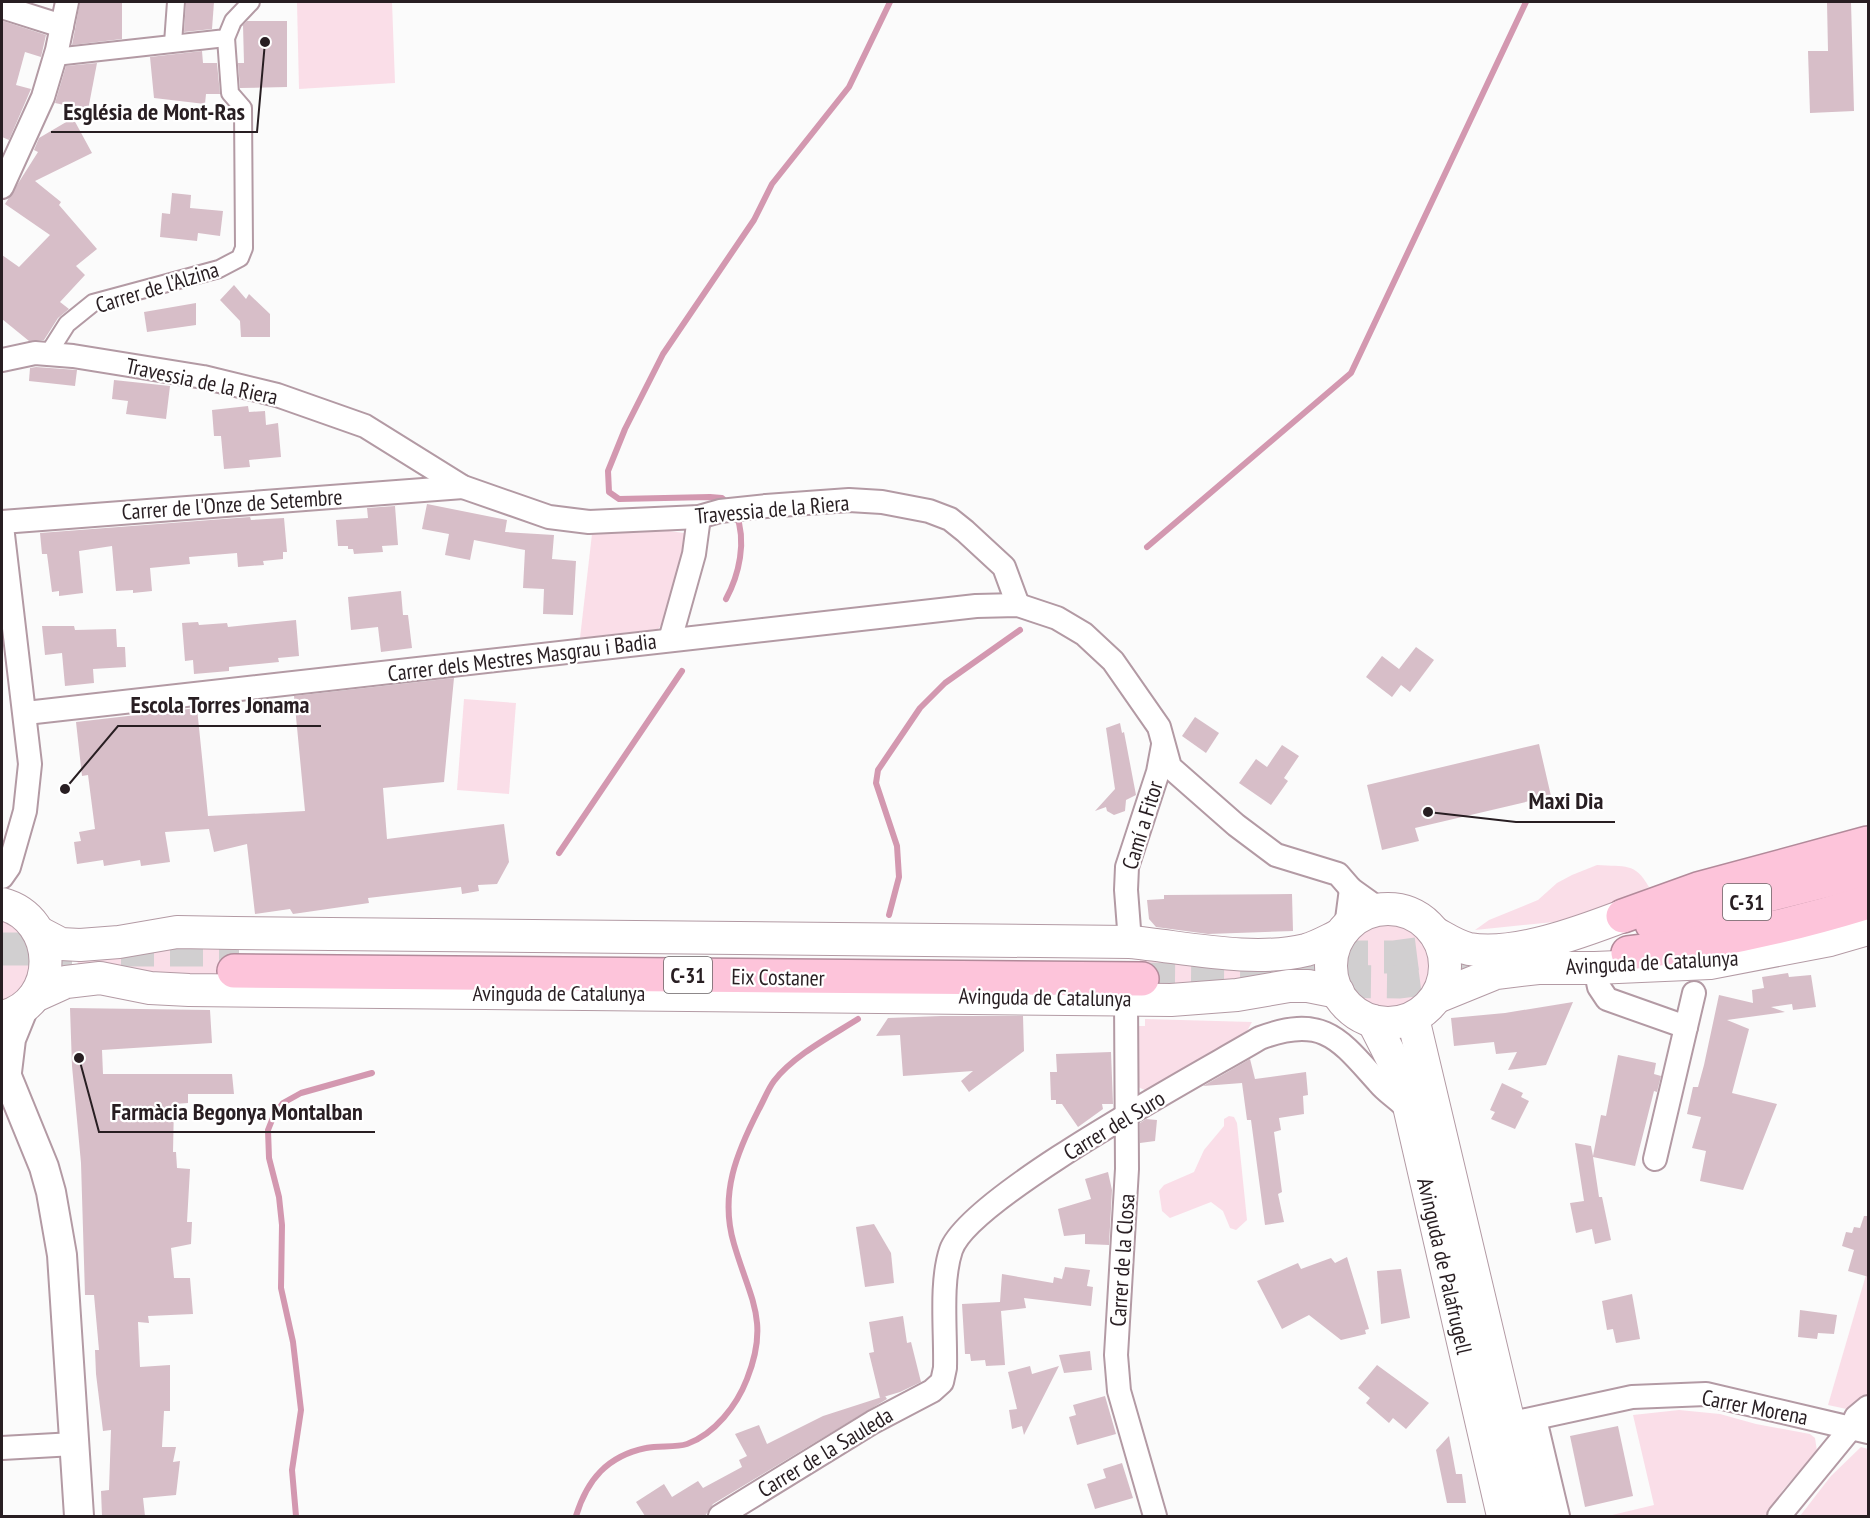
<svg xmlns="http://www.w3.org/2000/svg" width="1870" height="1518" viewBox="0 0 1870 1518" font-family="'PT Sans Narrow',sans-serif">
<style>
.green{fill:#fadee8}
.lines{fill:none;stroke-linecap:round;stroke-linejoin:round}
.stream{stroke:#d398b0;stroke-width:6}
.building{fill:#d7bec8}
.motorway-tunnel{stroke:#d1cfd0;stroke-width:33;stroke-dasharray:33 16;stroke-linecap:butt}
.pedestrian-casing{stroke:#b39aa4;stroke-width:20}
.minor-casing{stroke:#b39aa4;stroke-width:26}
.tertiary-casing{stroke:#b39aa4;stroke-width:32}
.secondary-casing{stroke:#b39aa4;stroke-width:34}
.motorway-casing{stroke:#b28a9a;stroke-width:36}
.pedestrian{stroke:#fff;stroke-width:16}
.minor{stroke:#fff;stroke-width:22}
.tertiary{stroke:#fff;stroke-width:28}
.secondary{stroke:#fff;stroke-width:32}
.motorway{stroke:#fdc4da;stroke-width:33}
.labels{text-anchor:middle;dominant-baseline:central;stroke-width:4.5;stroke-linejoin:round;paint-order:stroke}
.shield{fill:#fff;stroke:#686264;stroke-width:1.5}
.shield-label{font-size:21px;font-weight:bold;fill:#281e22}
.street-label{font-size:22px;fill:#281e22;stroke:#fff}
.leader{fill:none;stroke:#281e22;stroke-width:2}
.callout-dot{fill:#281e22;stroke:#fff;stroke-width:2}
.callout-label{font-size:24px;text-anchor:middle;font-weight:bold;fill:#281e22;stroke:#fff;stroke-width:4.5;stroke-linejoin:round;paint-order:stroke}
</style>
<rect width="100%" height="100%" fill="#fbfbfb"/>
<g class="green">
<polygon points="297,2 392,2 395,83 299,89"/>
<polygon points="669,531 684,533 689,538 663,623 658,629 580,638 592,534"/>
<polygon points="464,699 516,703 509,794 457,790"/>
<path d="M 1597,865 C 1625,867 1635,862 1649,887 L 1618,902 L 1564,921 L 1475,930 L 1489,920 L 1538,900 L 1557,883 L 1572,875 Z"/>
<polygon points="2,915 26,933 34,965 21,991 2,1003"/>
<circle cx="1389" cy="967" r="47"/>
<polygon points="237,941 237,979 78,968 77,954"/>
<polygon points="1140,949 1299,964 1299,977 1140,988"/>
<polygon points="1145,1019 1252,1022 1246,1033 1147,1091 1138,1087 1133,1026 1145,1026"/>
<polygon points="1229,1116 1234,1117 1237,1123 1247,1220 1236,1230 1230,1228 1223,1211 1211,1202 1170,1218 1162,1211 1159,1191 1164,1185 1194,1172 1204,1150 1224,1126 1224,1119"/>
<polygon points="1868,1268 1868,1396 1851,1410 1828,1405"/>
<polygon points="1679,1410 1720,1414 1756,1424 1810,1434 1815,1438 1817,1451 1783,1490 1765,1516 1608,1516 1654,1505 1633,1415"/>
<polygon points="1861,1447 1868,1449 1868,1516 1800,1516 1831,1476"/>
</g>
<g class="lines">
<g class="stream">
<polyline points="729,504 722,498 710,497 619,499 609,492 608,471 625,429 663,354 754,220 772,184 849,87 890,2"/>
<polyline points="1147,547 1351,373 1526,2"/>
<path d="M 726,599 C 739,575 747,541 736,514"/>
<polyline points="559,853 682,671"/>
<polyline points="889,915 899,877 897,846 876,783 878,770 920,708 945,683 1020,630"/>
<polyline points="296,1516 292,1470 301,1410 293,1342 281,1288 282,1225 279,1197 269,1158 268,1130 274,1115 283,1103 301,1093 372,1073"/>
<path d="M 576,1516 C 587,1480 607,1456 646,1448 C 659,1445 675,1448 687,1444 C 715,1434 737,1405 747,1379 C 770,1321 750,1299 734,1244 C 719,1194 737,1152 759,1109 C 764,1100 768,1089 774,1081 C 793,1056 831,1036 858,1019"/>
</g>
</g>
<g class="building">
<polygon points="80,2 122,2 122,39 72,45"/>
<polygon points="186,2 214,2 212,29 184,32"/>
<polygon points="1827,2 1851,2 1854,111 1810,113 1808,51 1828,51"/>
<polygon points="3,21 46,35 41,57 25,52 16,85 31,89 9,140 2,137"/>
<polygon points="247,21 287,21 287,87 240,88 238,63 244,63 243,25"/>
<polygon points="202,51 203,63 217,63 220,94 206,94 205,104 154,98 150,57"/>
<polygon points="97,63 88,110 55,103 66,66"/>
<polygon points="73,118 92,153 35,181 61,202 59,205 97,249 76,266 85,275 60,302 69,309 58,318 44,340 29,341 2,319 2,255 19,267 50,235 5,204 38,152 34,150 39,138"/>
<polygon points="172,193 191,195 190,208 223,211 220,236 198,233 197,241 160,237 162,213 170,214"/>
<polygon points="234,285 246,299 249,294 270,314 270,337 241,337 240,321 220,300"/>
<polygon points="196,303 196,325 147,332 144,312"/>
<polygon points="36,367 77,370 75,386 29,381 30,368"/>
<polygon points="114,380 170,386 166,419 126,414 128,401 112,399"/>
<polygon points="248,406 249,412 265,411 266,425 278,423 281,457 249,460 250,467 224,469 221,436 214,436 212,410"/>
<polygon points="427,504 507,520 505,532 554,535 552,559 576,561 573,615 543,614 544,589 523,588 525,550 474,540 470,560 445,555 449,534 422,529"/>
<polygon points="395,506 398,545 382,546 383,552 354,554 353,549 348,549 348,546 338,546 336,520 368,518 367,508"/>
<polygon points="250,517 251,520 284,518 287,552 283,552 283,559 263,561 264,565 238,567 237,553 189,557 190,564 150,568 152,591 133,593 133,590 116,591 112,546 79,551 83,593 59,596 59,591 52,592 47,554 42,554 40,533"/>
<polygon points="401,591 403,615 408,615 412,648 381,652 378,627 351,630 348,597"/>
<polygon points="296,620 299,656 278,658 279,662 229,667 229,671 194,674 193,660 185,661 182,623 198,622 199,625 227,623 228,627"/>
<polygon points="42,626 74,626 75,630 116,629 117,647 125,647 126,667 93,669 94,683 65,686 62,653 45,655"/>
<polygon points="1416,647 1434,660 1410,692 1401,685 1392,697 1366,677 1382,656 1399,669"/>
<polygon points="454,678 444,782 383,788 387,839 504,824 509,862 497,884 478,885 479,891 462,894 461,887 368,898 369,903 293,914 290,909 255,914 247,844 214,852 209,829 165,832 170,862 141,866 140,860 104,866 103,860 77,864 74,842 81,841 79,832 95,829 88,775 82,776 76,722 197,708 208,816 305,811 294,696"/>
<polygon points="1195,717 1219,733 1206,753 1182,736"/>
<polygon points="1120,723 1122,733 1124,732 1136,795 1126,800 1125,811 1114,815 1107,811 1106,807 1095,811 1115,789 1106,728"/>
<polygon points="1539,744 1551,796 1415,828 1419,841 1382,850 1367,785"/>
<polygon points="1282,745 1299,756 1284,778 1288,781 1271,805 1239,783 1256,759 1267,767"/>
<polygon points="1292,894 1293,931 1208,934 1156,927 1149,919 1147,900 1164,899 1164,895"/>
<polygon points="1788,973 1789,977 1811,975 1816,1007 1793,1010 1792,1004 1771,1007 1785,1012 1727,1020 1749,1029 1732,1093 1777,1104 1743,1190 1700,1181 1706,1151 1692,1148 1701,1117 1687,1114 1693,1087 1698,1087 1704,1065 1719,995 1753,1003 1752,990 1764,988 1762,977"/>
<polygon points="1573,1002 1546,1065 1508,1070 1517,1052 1496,1054 1494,1042 1454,1046 1451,1018 1505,1013"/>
<polygon points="70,1008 210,1010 212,1043 102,1050 103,1074 232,1074 234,1094 188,1094 188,1103 174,1104 173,1152 176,1152 177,1168 190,1169 187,1222 192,1222 191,1244 171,1248 174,1278 190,1278 193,1314 148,1316 149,1323 138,1322 140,1367 170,1365 170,1411 164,1411 162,1447 176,1447 173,1462 180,1461 176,1495 143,1498 145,1516 102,1516 101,1491 109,1490 111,1430 103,1431 96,1374 95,1350 99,1350 94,1295 85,1295 81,1163 72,1066"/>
<polygon points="941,1016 1023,1016 1024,1051 969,1092 961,1081 973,1071 903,1076 900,1035 876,1036 888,1018"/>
<polygon points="1111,1052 1113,1104 1102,1104 1103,1109 1078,1127 1062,1104 1056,1104 1056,1100 1051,1100 1050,1072 1057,1072 1056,1054"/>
<polygon points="1618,1055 1656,1063 1654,1074 1661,1076 1657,1092 1654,1091 1635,1166 1593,1157 1599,1197 1602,1197 1611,1240 1595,1244 1592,1229 1576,1233 1570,1203 1584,1201 1575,1143 1591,1146 1593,1156 1601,1115 1606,1116"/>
<polygon points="1250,1059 1255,1079 1306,1072 1308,1095 1303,1096 1304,1114 1279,1118 1281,1130 1274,1132 1282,1192 1278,1194 1284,1222 1265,1225 1251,1120 1247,1120 1242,1083 1203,1086"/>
<polygon points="1502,1083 1523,1093 1521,1097 1529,1101 1515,1129 1491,1119 1495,1112 1490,1110"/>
<polygon points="1146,1119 1157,1120 1155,1141 1140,1143 1140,1123"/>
<polygon points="1108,1172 1112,1190 1109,1245 1085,1244 1085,1234 1064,1236 1058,1209 1091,1199 1085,1179"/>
<polygon points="1864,1216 1869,1216 1869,1277 1848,1271 1854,1250 1842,1246 1846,1232 1852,1233 1854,1227 1860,1228"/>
<polygon points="874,1224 891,1253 894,1283 865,1287 856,1227"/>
<polygon points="1347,1257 1369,1329 1365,1330 1366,1334 1341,1340 1309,1315 1282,1329 1257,1281 1298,1263 1301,1269 1331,1258 1335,1263"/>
<polygon points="1065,1267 1090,1270 1087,1286 1093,1287 1091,1306 1024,1298 1026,1308 1001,1311 1005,1365 986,1366 985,1360 971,1361 970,1354 965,1354 962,1304 1000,1302 1002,1274 1053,1283 1054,1277 1062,1279"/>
<polygon points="1401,1269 1410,1318 1381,1324 1377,1271"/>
<polygon points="1632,1294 1640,1339 1616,1343 1613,1329 1607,1330 1602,1301"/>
<polygon points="1800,1310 1837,1315 1834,1334 1818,1333 1817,1339 1798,1337"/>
<polygon points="903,1316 907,1343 911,1342 921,1382 900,1392 880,1398 869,1353 874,1352 869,1322"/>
<polygon points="1090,1351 1092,1370 1064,1373 1059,1355"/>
<polygon points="1377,1365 1429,1403 1406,1429 1393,1418 1389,1423 1366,1403 1370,1398 1358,1388"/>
<polygon points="1030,1366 1032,1374 1059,1366 1024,1435 1022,1426 1012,1429 1009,1410 1017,1409 1008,1372"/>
<polygon points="885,1396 887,1399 713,1504 705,1516 645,1516 636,1502 664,1484 672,1497 698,1481 703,1488 742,1467 739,1460 747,1456 735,1434 759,1425 767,1444 823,1416"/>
<polygon points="1105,1396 1116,1434 1077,1445 1069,1417 1076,1415 1073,1405"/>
<polygon points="1618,1426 1633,1496 1585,1507 1570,1436"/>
<polygon points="1449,1436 1456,1474 1462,1474 1466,1503 1447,1503 1436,1450"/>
<polygon points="1122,1463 1133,1498 1095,1509 1087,1484 1106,1478 1103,1469"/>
</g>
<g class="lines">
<g class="motorway-tunnel">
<polyline points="2,949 72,949"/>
<polyline points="121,950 239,950"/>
<polyline points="1286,957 1393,957 1480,946"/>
<polyline points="1142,979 1400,982 1490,970"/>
</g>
<defs>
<g id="pedestrian">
<polyline points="173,43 176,2"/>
<polyline points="55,57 226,38 233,21 251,2"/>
<polyline points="48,354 67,324 93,303 219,269 240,258 244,248 243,108 230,93 226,38"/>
</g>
<g id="minor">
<polyline points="2,7 62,26"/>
<polyline points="2,187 43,97 57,50 67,2"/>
<polyline points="2,360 35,353 73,356 203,377 277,395 365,426 463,487 549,517 589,522 699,517 720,511 766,506 849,500 882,502 929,511 950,519 965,531 1004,567 1018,605"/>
<polyline points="2,522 463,487"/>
<polyline points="2,526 30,764 25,811 9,867 2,877"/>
<polyline points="670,640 694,554 699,517"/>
<polyline points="26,713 976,606 1018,605 1057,618 1084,634 1113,661 1159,727 1170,767 1236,825 1276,855 1338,874 1351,889 1379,909"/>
<polyline points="1346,927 1351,889"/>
<polyline points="1130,942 1126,890 1127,867 1158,772 1163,745"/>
<polyline points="1595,968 1599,987 1607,999 1686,1027"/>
<polyline points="1126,998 1127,1169 1116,1355 1119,1391 1155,1516"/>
<polyline points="1655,1159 1694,993"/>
<polyline points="1535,1419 1558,1516"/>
<polyline points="1508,1424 1632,1397 1706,1394 1868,1432"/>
<polyline points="2,1448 74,1444"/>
<path d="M 720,1516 L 873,1422 L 932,1391 L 942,1382 L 945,1368 C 946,1332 940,1283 951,1250 C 969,1197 1203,1072 1260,1038 C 1324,1014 1340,1040 1379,1083 C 1388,1094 1402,1101 1410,1112"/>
<polyline points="1779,1516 1851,1428 1856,1417 1868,1407"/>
</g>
<g id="tertiary">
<polyline points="2,1064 44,1167 51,1192 62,1255 79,1516"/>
<polyline points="7,1072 11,1039 24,1007"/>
</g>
<g id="secondary">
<path d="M 2,904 C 59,919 61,1003 2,1017"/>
<circle cx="1388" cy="966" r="57"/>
<path d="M 40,933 L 61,944 L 80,945 L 119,942 L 177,932 L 234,933 L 1130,942 C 1184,947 1252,963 1306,950 C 1317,947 1329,940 1340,935"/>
<path d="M 1435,933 C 1446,939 1456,946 1469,949 C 1514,957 1581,932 1623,916"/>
<polyline points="35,996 66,982 100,978 150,988 189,990 1171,1000 1237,995 1289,986 1308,986 1338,992"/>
<polyline points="1437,997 1496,973 1538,968 1595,968 1710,963 1830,940 1868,929"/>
<polyline points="1413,1018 1531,1516"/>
<polyline points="1373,1021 1403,1080 1503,1516"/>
</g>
<g id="motorway">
<polyline points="1623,916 1698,889 1868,843"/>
<polyline points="1652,924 1868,870"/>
<path d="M 1628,953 C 1709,944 1790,926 1868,902"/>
<polyline points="234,971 1142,979"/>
</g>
</defs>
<use href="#pedestrian" class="pedestrian-casing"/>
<use href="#minor" class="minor-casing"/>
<use href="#tertiary" class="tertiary-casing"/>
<use href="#secondary" class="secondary-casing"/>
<use href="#motorway" class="motorway-casing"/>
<use href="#pedestrian" class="pedestrian"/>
<use href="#minor" class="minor"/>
<use href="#tertiary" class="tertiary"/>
<use href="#secondary" class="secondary"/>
<use href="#motorway" class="motorway"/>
</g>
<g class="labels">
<g class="shield">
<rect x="1723" y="884" width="48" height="36" rx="4.5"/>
<rect x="664" y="957" width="48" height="36" rx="4.5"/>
</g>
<g class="shield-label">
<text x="1747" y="902">C-31</text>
<text x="688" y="975">C-31</text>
</g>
<g class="street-label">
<text transform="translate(157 287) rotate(-17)">Carrer de l'Alzina</text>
<text transform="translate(202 381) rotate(12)">Travessia de la Riera</text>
<text transform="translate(232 504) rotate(-4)">Carrer de l'Onze de Setembre</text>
<text transform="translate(772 509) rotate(-5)">Travessia de la Riera</text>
<text transform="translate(522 657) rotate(-7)">Carrer dels Mestres Masgrau i Badia</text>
<text transform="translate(1142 825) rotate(-73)">Camí a Fitor</text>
<text transform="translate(1652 962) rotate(-3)">Avinguda de Catalunya</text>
<text transform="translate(778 977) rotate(1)">Eix Costaner</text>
<text x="559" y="993">Avinguda de Catalunya</text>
<text transform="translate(1045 997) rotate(1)">Avinguda de Catalunya</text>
<text transform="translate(1114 1125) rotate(-31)">Carrer del Suro</text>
<text transform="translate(1122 1260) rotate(-86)">Carrer de la Closa</text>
<text transform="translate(1445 1266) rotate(77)">Avinguda de Palafrugell</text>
<text transform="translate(1755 1407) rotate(11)">Carrer Morena</text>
<text transform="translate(825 1452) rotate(-31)">Carrer de la Sauleda</text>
</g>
</g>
<path class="leader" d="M265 42L257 132H51M65 789L118 726H321M1428 812L1516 822H1615M79 1058L99 1132H375"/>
<g class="callout-dot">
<circle cx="265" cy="42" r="6"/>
<circle cx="65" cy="789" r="6"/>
<circle cx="1428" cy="812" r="6"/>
<circle cx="79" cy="1058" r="6"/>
</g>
<g class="callout-label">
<text x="154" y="120">Església de Mont-Ras</text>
<text x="220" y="713">Escola Torres Jonama</text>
<text x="1566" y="809">Maxi Dia</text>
<text x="237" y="1120">Farmàcia Begonya Montalban</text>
</g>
<rect width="1870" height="1518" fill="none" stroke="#281e22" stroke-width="6"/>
</svg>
